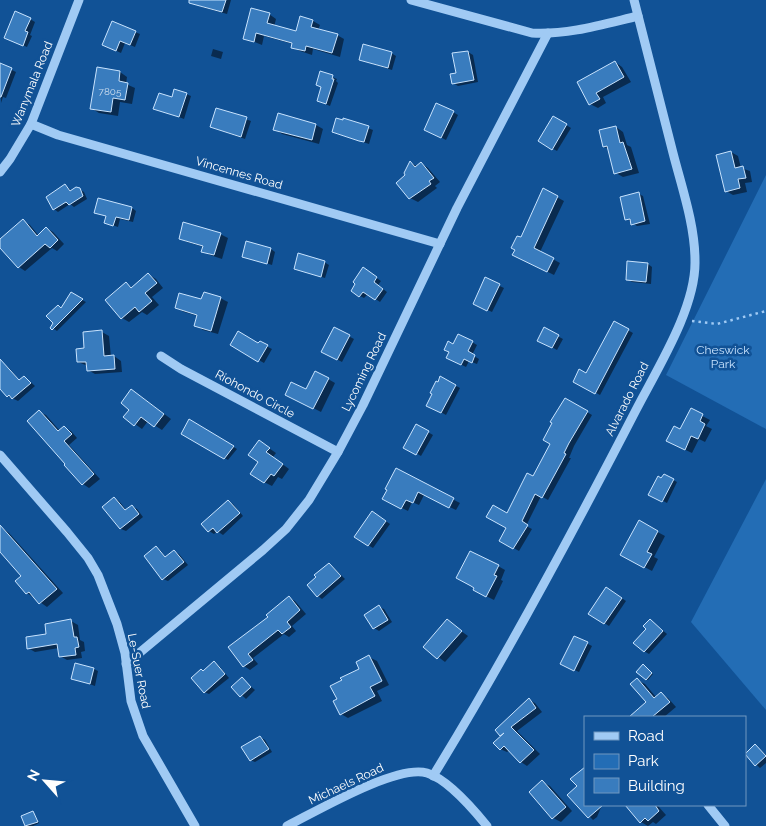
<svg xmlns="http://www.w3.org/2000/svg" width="766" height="826" viewBox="0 0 766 826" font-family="Raleway,sans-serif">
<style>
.green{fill:#236db5}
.shadow{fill:#0007}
.building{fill:#397cbe;stroke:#c8e3fe}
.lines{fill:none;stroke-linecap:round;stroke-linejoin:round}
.path{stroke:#a0caf4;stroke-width:2.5;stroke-dasharray:2.5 4;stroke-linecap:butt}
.minor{stroke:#a0caf4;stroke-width:9}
.labels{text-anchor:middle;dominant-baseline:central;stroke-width:5;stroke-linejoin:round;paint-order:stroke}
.number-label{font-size:10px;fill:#cedeef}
.street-label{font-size:12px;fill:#fff;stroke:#115296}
.park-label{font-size:12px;fill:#c8e3fe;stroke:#115296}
</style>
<rect width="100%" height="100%" fill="#115296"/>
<g class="green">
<polygon points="766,175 766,429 666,375"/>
<polygon points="766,479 766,710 691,622"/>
</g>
<g class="shadow">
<polygon points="198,0 231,0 227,14 202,7 197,4"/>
<polygon points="269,14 276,19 274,27 296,32 313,21 320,25 318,30 337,35 344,39 340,57 313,49 312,55 300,51 292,47 293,44 264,36 262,45 245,38"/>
<polygon points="30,19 35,22 30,35 32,36 27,47 10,40"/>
<polygon points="135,32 140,34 135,47 125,43 121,53 108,47"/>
<polygon points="213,49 223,52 221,59 211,56"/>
<polygon points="468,52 473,55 478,82 458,86 453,83"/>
<polygon points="391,53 396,56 392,70 360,60"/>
<polygon points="615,62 622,67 631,82 603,97 606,103 598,108 590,104 578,83"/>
<polygon points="0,64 16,72 6,98 3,97 1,103"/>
<polygon points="98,69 120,72 127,77 126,84 135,88 132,104 120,102 118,116 99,113 91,108"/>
<polygon points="321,73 337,79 336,81 338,83 330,106 318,101 323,87"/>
<polygon points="186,94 191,96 184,119 155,108 172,98"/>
<polygon points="217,109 251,121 245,139 211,127"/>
<polygon points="453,112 458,115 446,140 430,132"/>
<polygon points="279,115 316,125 323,129 319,144 282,134 275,129"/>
<polygon points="553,117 571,128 557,151 539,141"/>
<polygon points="344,119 373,130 369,144 333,132"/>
<polygon points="616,127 623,132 627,145 631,147 639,173 623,177 616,173 609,149 604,147"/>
<polygon points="731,152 738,156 741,168 750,171 752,182 745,183 747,192 733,195 726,191"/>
<polygon points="411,163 417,166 421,163 428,168 440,182 435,186 437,188 418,202 410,198 407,175"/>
<polygon points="65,185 72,191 79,189 84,192 87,199 74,207 70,204 58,212 54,209"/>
<polygon points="544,190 564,201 540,252 560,263 554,275 520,258 521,239"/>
<polygon points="639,194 643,196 650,224 637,226 627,219"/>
<polygon points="132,208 136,211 133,222 120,219 118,227 106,223 107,216 96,212"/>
<polygon points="23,221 30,225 39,236 46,228 53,232 64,244 57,251 52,248 25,271 19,267 0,246 0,241"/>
<polygon points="220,234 228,238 222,259 210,255 203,251 204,247 187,242 180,238"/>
<polygon points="271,249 275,252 272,265 243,256"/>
<polygon points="324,262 329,265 325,278 295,269"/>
<polygon points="648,264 652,267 651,284 632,282 627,279"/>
<polygon points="368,272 381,281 378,285 387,292 380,302 368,294 364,298 360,296"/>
<polygon points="148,274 156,279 163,288 152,297 159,305 147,315 142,312 129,322 122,318 126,284 133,288"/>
<polygon points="485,279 504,288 492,312 479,306"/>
<polygon points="71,294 86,302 57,331 51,327"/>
<polygon points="220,298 228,302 218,334 203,330 196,325 198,316 184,312 176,308"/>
<polygon points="615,323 633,333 600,395 574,381 587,374"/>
<polygon points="335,329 354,339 342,362 323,352"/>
<polygon points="544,329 563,339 557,350 539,340"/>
<polygon points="102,332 109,336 111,357 114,356 121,361 122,372 95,374 88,370 88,366 78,362 86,349"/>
<polygon points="472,342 477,345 472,355 479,359 477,364 469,361 466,367 452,360 454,346"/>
<polygon points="260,343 272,349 264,363 231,345 259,345"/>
<polygon points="5,365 9,368 20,381 25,377 35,386 18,401 8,396 0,387 0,369"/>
<polygon points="441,378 460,388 446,415 428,405"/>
<polygon points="328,379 335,383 321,412 294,398"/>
<polygon points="139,395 171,419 162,430 148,421 142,429 125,417"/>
<polygon points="565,399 592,415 574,446 569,458 571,458 548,500 541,496 526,526 532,529 519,551 500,540 507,528 508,515 534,478 552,444"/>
<polygon points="691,410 710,420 706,426 712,429 705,442 699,439 692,453 675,445"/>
<polygon points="39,412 46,415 60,431 64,427 71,431 77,438 69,445 100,479 89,488 83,484 67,464"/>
<polygon points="190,421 237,449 228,460 182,433"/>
<polygon points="417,426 433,435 421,456 405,447"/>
<polygon points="266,446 276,453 273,457 289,469 282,479 278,477 272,486 264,482 260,462"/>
<polygon points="396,470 460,503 456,510 424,495 419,505 412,502 408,511 390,502"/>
<polygon points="664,475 677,482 667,503 650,494"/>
<polygon points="114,498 119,501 127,511 132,506 137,509 143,517 126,531 121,529 104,507"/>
<polygon points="228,501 233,504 243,516 223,535 217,531 214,534 209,531"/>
<polygon points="377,515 390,524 373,548 368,545"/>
<polygon points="639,522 665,536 654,557 658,559 652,571 622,555"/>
<polygon points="0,526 9,533 63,593 47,607 27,593 23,576 0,551"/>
<polygon points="156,547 160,550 166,558 174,551 179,554 188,565 168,581 163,579"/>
<polygon points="329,564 333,567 345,579 322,599 318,596"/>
<polygon points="498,566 505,570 501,580 503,581 494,600 482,594"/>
<polygon points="611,591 626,601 609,626 589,613"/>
<polygon points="289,598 295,601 306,614 292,626 296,631 289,637 284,634 253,658 258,664 250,670 244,666 230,647 269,617"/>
<polygon points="379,607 384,609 392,622 379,631 374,628"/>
<polygon points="71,621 78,625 80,640 84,642 85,651 81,652 82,658 67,660 60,656 59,648 35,652 28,648"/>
<polygon points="447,621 468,636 445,662 425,647"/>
<polygon points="654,623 667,634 649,654 644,651"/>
<polygon points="574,637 592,646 579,672 566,666"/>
<polygon points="369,657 377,661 389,685 377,691 382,701 348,718 341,714 338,700"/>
<polygon points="215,663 219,666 229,678 209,694 204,692 204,672"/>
<polygon points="645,667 653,674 648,680 646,679"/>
<polygon points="94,669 98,671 95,686 72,678"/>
<polygon points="242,679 255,690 246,699 233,687"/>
<polygon points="637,680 645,684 656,697 661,694 668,698 676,707 664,717 631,717 648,702"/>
<polygon points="529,700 535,703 542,712 517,731 540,754 527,766 521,762 510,750 507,752 500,749 503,736 501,735"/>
<polygon points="260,737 265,740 272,752 255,762 250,760"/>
<polygon points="756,746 766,755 766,763 760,768 746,755 745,756 745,754 746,755"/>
<polygon points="542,782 550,786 572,811 561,822 553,818"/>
<polygon points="578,786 585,805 602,805 597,817 593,820 569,795"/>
<polygon points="626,805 660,805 658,806 666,815 656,824 653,822 648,826 641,822"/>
<polygon points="33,812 39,823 33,826 27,826 23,816"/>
</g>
<g class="building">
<polygon points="189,0 226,0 222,12 189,3"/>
<polygon points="251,8 270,13 267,23 296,31 300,16 313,20 311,27 338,34 332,53 306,46 305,51 291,48 292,43 256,33 254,42 243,39"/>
<polygon points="15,11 31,18 25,31 28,32 23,46 4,38"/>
<polygon points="112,21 136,31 130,45 120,41 116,51 102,45"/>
<polygon points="363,44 392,52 388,68 359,60"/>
<polygon points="468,51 474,80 452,84 450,74 456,73 452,53"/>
<polygon points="615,61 624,77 596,93 600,99 589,105 577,82"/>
<polygon points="0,63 12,68 1,97 0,97"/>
<polygon points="97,67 120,71 119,81 128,83 125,100 113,98 111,112 90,109"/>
<polygon points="320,71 333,75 332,79 334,79 326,104 317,101 321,87 316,85"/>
<polygon points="174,89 187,93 179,117 153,109 159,93 172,97"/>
<polygon points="436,103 454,111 441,138 424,130"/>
<polygon points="216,108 247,117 241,137 210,127"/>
<polygon points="278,113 316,124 312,140 273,130"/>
<polygon points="553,116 567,124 552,150 538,141"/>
<polygon points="336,118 343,120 343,118 369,126 364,142 359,141 332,132"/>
<polygon points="616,126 620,143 623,142 632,169 614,174 607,146 603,147 599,130"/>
<polygon points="731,151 735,168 743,166 746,178 738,179 740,188 725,192 716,155"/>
<polygon points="410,161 415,167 421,162 434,178 429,181 431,184 409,199 396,183 405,175 404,173"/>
<polygon points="65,184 70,191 76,187 80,188 83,196 69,205 66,202 53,210 46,197"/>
<polygon points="543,188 558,196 534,248 554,258 547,272 512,255 515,250 511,248 517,236 521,237"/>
<polygon points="639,192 645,221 631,225 630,219 625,220 620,197"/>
<polygon points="98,198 132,207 129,220 116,217 113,226 104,223 106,216 94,213"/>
<polygon points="23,219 37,236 46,227 58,240 50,248 45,244 18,268 0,248 0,239"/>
<polygon points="183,222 221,233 214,255 201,252 203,246 179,239"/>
<polygon points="246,241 271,248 267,264 242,257"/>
<polygon points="298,253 325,261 321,277 294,269"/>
<polygon points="627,261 648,263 646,282 626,280"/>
<polygon points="363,267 377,277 374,282 383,289 375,300 363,292 359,297 351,291 355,284 353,282"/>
<polygon points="148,273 157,283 145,293 152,301 139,312 135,307 121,319 105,300 126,282 131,288"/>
<polygon points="485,277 500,284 487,311 473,304"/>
<polygon points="71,292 83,299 52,330 50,328 53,323 46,316 58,305 61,308"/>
<polygon points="204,292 221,297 211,331 194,326 197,315 175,308 179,293 201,299"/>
<polygon points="614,321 629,329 595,394 573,382 579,369 586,373"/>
<polygon points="334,327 350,335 337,360 321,352"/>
<polygon points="544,327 559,335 552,348 537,341"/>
<polygon points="102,330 104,356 114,355 115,369 87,371 86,362 77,362 76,349 84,348 83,332"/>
<polygon points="238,331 258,343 260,341 268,345 258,362 230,345"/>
<polygon points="458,334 473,341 468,351 475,355 472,363 464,359 461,365 446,358 449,352 444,350 448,341 453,344"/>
<polygon points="0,359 19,380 24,376 31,383 12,399 9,395 7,397 0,389"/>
<polygon points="315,371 329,378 313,409 285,395 291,382 306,389"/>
<polygon points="440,376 456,385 441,413 426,406 432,394 430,393 436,381 438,382"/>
<polygon points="131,389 164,414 154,427 141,417 134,426 123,417 129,410 121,403"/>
<polygon points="565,398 588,411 569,443 564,453 566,454 542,498 535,494 522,521 528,525 513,549 499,541 506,528 486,517 493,505 507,513 527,473 533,476 550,444 543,440 552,423 550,422"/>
<polygon points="691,408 703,414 700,421 705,424 698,439 691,436 685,450 666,441 674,426 680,429"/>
<polygon points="39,410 58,431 64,426 72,434 64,441 94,474 82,485 64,465 65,464 27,421"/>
<polygon points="189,419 234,446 224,459 181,434"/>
<polygon points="416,424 429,431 416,455 403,448"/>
<polygon points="259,440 270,448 266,452 283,464 274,476 271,474 264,483 250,474 258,462 248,455"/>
<polygon points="396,468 454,498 449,508 418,492 413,503 406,500 401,509 382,499 387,490 385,489"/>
<polygon points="664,474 674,479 662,502 648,495 658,476 661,478"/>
<polygon points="114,497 125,510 132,505 139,514 120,529 102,507"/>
<polygon points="228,500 240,513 217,533 213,528 208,532 201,524"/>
<polygon points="372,511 386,521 368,546 354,537"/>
<polygon points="639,520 658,531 647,552 652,554 644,568 620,555"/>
<polygon points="0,525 57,589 39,604 29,592 26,594 15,581 21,576 0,552"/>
<polygon points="156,546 165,557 174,550 184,562 162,580 144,556"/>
<polygon points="470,551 499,565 494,575 497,576 486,597 473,590 474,588 471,586 456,578"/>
<polygon points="329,563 341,576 317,597 307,585 316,577 314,575"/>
<polygon points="606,587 622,598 604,624 588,614"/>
<polygon points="289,596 300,610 287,622 291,627 282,634 278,630 248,654 253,660 243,667 228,647 268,617 266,615"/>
<polygon points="379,605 388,620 373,629 364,615"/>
<polygon points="71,619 74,637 77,637 79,647 75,648 76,655 59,657 57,644 27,649 26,637 46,634 45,624"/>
<polygon points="447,619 462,631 437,659 423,647"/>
<polygon points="650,619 663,631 644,652 633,643 646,629 643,626"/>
<polygon points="574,636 588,642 574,671 560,664"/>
<polygon points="369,655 382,681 370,687 375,696 340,715 333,701 337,699 330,686 342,680 340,678 359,669 356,662"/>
<polygon points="214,661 225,674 204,693 191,678 201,669 203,671"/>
<polygon points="75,663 94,668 90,684 71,679"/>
<polygon points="643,664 652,673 646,680 636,672"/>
<polygon points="242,677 251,687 240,697 231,687"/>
<polygon points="637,678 654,698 661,692 670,702 652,717 629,717 646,702 630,684"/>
<polygon points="529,698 536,708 511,727 534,750 520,763 504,746 500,750 493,743 504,733 500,736 495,730"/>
<polygon points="260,736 269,749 250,761 241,747"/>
<polygon points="755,744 766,756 755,766 745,754"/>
<polygon points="585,767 585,805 603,805 588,818 567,795 577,786 570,779"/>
<polygon points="542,780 566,807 552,819 529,792"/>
<polygon points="625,805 655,805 659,811 648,821 645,818 640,823"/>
<polygon points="33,811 38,822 25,826 21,816"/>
</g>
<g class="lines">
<polyline class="path" points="692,321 717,324 766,311"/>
<g class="minor">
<path d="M 411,0 L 532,33 C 568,35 604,24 638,16"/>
<polyline points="31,124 58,135 440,244"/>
<polyline points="0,172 10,159 31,124 79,0"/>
<polyline points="161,356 181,369 338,452"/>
<polyline points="0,455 67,532 88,558 98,575 117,624 125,653 131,701 143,736 195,826"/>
<polyline points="126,664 263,550 286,529 309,500 338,452 363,405 457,208 548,33"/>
<path d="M 433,776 C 506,657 572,534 636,410 C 657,369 696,308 695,261 C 695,225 682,188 673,153 C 660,102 647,51 634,0"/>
<polyline points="708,805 725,826"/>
<path d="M 287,826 C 317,811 397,764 427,773 C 447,779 474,810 487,826"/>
</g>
</g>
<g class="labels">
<g class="number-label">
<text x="110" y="91">7805</text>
</g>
<g class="street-label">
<text transform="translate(32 84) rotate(-68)">Wanymala Road</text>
<text transform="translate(239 173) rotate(16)">Vincennes Road</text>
<text transform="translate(364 372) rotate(-64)">Lycoming Road</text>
<text transform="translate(255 394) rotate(28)">Riohondo Circle</text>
<text transform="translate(627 399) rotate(-63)">Alvarado Road</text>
<text transform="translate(139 671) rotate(79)">Le-Suer Road</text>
<text transform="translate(346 784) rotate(-25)">Michaels Road</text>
</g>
<g class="park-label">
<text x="723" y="350">Cheswick<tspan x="723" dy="14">Park</tspan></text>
</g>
</g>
<rect x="584" y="716" width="162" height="90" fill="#115296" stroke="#7097c0"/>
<rect x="594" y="732" width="25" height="8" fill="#a0caf4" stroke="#7097c0"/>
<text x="628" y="741" font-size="15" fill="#ffffff">Road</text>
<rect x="594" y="754" width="25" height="15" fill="#236db5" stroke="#7097c0"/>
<text x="628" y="766" font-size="15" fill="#ffffff">Park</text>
<rect x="594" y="778" width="25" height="15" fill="#397cbe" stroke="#7097c0"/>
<text x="628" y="791" font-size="15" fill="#ffffff">Building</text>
<g transform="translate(45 781) rotate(297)" stroke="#115296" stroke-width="4" paint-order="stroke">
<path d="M0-4L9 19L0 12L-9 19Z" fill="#ffffff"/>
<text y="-8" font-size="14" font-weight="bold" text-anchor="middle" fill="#ffffff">N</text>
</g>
</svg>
